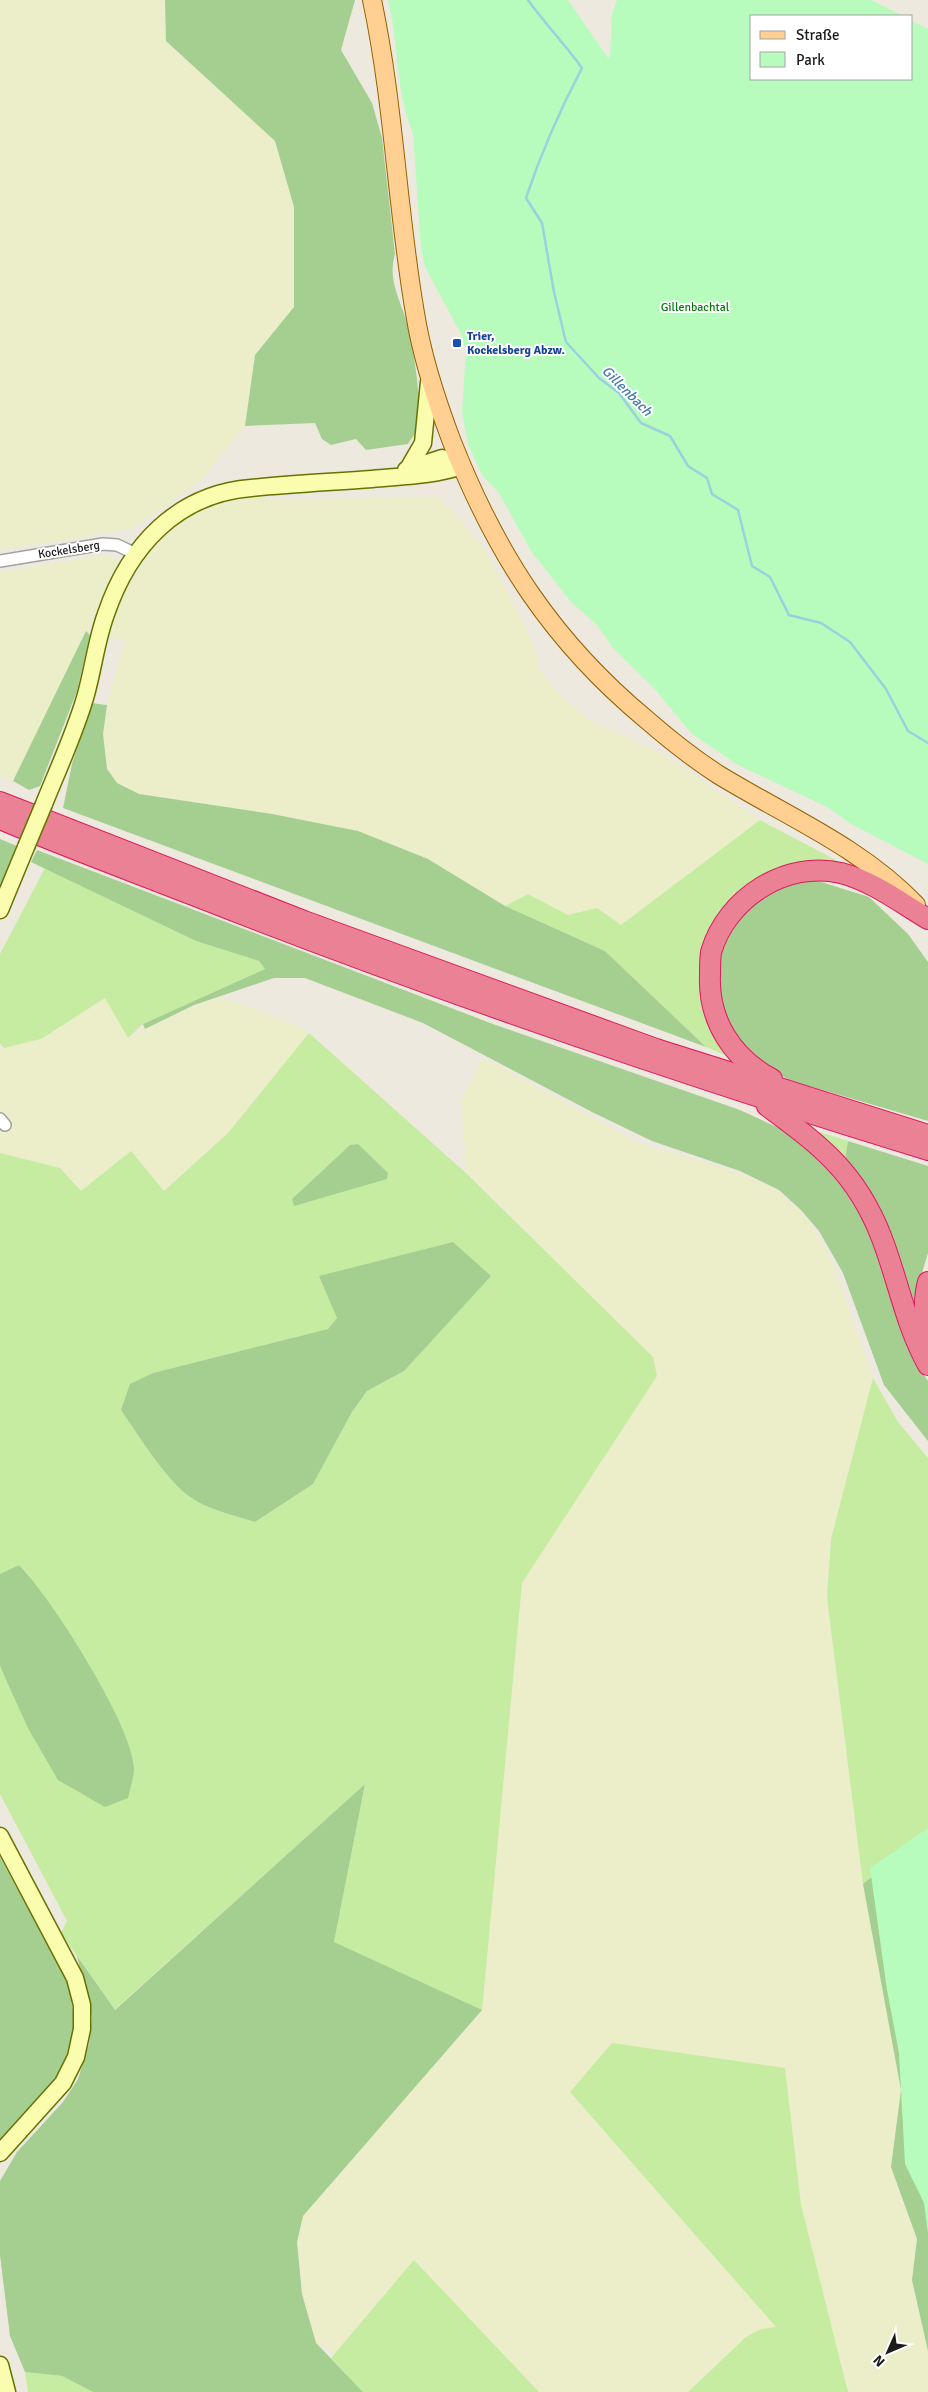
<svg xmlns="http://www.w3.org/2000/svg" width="928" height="2392" viewBox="0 0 928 2392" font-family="Signika,sans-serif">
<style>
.farmland{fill:#ebeec8}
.grass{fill:#c6eca1;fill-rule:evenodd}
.forest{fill:#a4cf91}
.park{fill:#b7fcbc}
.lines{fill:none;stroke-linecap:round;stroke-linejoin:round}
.stream{stroke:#9cd0de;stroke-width:2.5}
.street-casing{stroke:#a2a2a2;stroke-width:14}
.secondary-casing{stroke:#677300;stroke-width:19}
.primary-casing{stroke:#916100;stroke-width:20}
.highway-casing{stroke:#de195d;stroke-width:22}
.street{stroke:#fff;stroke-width:11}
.secondary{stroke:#f9fdad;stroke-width:16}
.primary{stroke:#ffd092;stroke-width:18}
.highway{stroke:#eb8195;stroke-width:20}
.secondary-bridge-casing{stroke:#677300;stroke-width:19;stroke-linecap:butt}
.secondary-bridge{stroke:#f9fdad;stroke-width:16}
.transit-dot{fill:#1a4fb4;stroke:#fff;stroke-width:2}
.labels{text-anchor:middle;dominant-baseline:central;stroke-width:4;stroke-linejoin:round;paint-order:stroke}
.park-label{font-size:12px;fill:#057d0e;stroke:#fff}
.transit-label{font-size:12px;font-weight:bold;fill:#164399;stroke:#fff;text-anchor:start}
.street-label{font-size:12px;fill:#1b1b1b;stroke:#fff}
.water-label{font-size:14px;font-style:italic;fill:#4379af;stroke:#fff}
</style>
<rect width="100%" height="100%" fill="#ede9df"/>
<g class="farmland">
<polygon points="0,0 165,0 166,41 275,141 294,207 294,307 255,355 245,426 200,481 132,529 0,550"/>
<polygon points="266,493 265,500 438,497 460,519 485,551 520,615 534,647 540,671 563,699 590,720 661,753 760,820 621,925 597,908 568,915 528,895 505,906 428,859 174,799 139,794 117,783 107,769 103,734 107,705 125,640 110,636 108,628 119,603 154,543 184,516 211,503"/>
<polygon points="104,555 116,558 118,569 13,781 0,776 0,572"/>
<polygon points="105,997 128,1038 187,1009 217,998 233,1001 296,1025 309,1033 228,1133 163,1192 81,1192 60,1168 0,1153 0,1049 41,1039"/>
<polygon points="483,1058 639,1143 739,1173 774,1189 798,1209 813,1228 831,1259 873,1378 831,1539 827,1598 863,1884 901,2090 891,2167 917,2239 912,2280 928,2351 928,2392 846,2392 801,2205 784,2068 777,2327 746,2337 688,2392 539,2392 414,2261 334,2354 328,2347 316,2343 302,2294 297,2242 303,2216 482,2010 522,1583 657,1376 551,1255 467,1173 461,1101"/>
</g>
<g class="grass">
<path d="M 760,820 L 845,865 C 826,867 789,867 771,872 C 752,878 738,893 725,907 L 729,1057 L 706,1047 L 605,951 L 505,906 L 528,894 L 568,915 L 597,908 L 621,925 Z"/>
<polygon points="45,868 196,941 259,961 265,969 143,1024 128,1038 105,998 41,1039 4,1048 0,1043 0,954"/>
<path d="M 309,1033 L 467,1174 L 653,1357 L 657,1376 L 522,1583 L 482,2011 L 334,1942 L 365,1784 L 114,2010 L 61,1933 L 67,1921 L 0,1794 L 0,1666 L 7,1682 L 108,1698 L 74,1641 L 26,1572 L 19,1565 L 0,1574 L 0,1153 L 60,1168 L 81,1191 L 131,1151 L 164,1191 L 228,1133 ZM 357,1144 L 292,1199 L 350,1145 ZM 320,1276 L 404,1371 L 367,1391 L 352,1412 L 313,1484 L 255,1522 C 234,1515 208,1510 190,1497 C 166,1480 138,1435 121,1410 L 153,1373 L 328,1329 L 337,1318 Z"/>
<polygon points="817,1131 848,1141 845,1159 817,1132"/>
<polygon points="873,1378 898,1422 928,1458 928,1832 863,1884 827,1598 831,1539"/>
<polygon points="612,2043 785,2068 801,2205 848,2392 688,2392 746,2337 761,2329 776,2327 570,2092"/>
<polygon points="414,2260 539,2392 363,2392 331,2358"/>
<polygon points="25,2372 62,2376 93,2392 28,2392"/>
</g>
<g class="forest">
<path d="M 165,0 L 355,0 L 341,50 L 372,103 L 382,138 L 395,254 C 388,278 398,295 405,317 C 412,338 425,412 416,431 C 414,436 410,440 408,444 L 366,450 L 356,439 L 331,445 L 322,439 L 315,423 L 245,426 L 255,355 L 294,307 L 294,207 L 275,141 L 166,41 Z"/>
<polygon points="86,631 90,635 77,691 40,786 29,790 13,781"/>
<polygon points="91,703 107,705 103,734 107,769 117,783 139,794 272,814 358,831 428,859 505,906 605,951 706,1047 63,808 72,764"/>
<polygon points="0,839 17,846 0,891"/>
<polygon points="37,850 493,1024 740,1110 781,1129 817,1158 842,1187 864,1221 922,1372 928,1381 928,1441 884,1385 843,1273 819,1231 801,1210 779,1190 740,1171 652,1141 592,1112 423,1023 305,978 274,978 194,1005 145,1029 143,1024 265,969 259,961 196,941 31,862"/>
<polygon points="815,880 869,897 908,934 928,962 928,1121 789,1080 750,1057 723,1015 718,972 722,948 733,923 770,891 797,882"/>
<polygon points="848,1141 928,1166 928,1253 921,1276 914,1320 880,1207 864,1181 845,1159"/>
<polygon points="358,1144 388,1173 387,1179 294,1206 292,1199 350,1145"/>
<path d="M 453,1242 L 491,1276 L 404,1371 L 367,1391 L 352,1412 L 313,1484 L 255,1522 C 234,1515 208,1510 190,1497 C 166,1480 138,1435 121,1410 L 130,1384 L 153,1373 L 328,1329 L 337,1318 L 319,1276 Z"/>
<path d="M 19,1565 C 50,1596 132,1724 134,1768 C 134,1777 130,1789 128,1798 L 105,1807 L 58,1780 L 28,1728 L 7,1682 L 0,1666 L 0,1574 Z"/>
<polygon points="365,1784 334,1942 482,2010 303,2216 297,2242 302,2294 316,2343 363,2392 93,2392 62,2376 25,2372 10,2336 0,2255 0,2181 17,2152 63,2102 78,2079 89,2044 92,2017 77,1956 115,2010"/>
<polygon points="928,1832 928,2351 912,2280 917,2239 891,2167 901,2090 863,1884"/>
<polygon points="0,1857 68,1982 76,2029 61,2070 27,2116 0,2147"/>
</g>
<g class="park">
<path d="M 388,0 L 568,0 L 608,58 L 610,56 L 612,14 L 617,0 L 871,0 L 903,16 L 752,16 L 752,79 L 912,79 L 912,21 L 928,29 L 928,864 L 851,824 L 829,808 L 738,765 L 691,733 L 653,687 L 613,648 L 597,625 L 571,602 L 531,551 L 499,493 L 482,475 L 468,444 L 462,412 L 466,349 L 460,332 L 425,267 L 421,248 L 413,133 C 395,92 399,43 388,0 Z"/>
<polygon points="928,1828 928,2233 924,2203 905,2164 899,2053 887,1990 870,1868"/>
</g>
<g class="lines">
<path class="stream" d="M 528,0 C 545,24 565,44 582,68 C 560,110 541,153 526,198 L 542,223 L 554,292 L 566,342 L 599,378 L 619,393 L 641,423 L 670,436 L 688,466 L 707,478 L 712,494 L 738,510 L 752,566 L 770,577 L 789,615 L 821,623 L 850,642 L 886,689 L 908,731 L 928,743"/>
<defs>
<g id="street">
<polyline points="0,561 103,544 117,545 136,554"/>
<polyline points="0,1119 5,1125"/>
</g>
<g id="secondary">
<polyline points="408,469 423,443 429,382"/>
<polyline points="406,470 442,458 462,466"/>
<path d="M 44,804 C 58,769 74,735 85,698 C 93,671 96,641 106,614 C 129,546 177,494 251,488 C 291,484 332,482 372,479 C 403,476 432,476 462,466"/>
<polyline points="0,910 26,847"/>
<polyline points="0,1836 75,1978 82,2005 82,2029 76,2057 63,2083 0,2153"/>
<polyline points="0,2365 7,2392"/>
</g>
<path id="primary" d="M 372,0 C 394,103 397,209 415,313 C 422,358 436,400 452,442 C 497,556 553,642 647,720 C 670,740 694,759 719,775 C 786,816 861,847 916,905"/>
<g id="highway">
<polyline points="0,802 304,921 656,1049 928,1135"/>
<path d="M 0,819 C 64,846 129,870 193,895 C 435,990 680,1074 928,1150"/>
<path d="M 772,1079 C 732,1058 708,1020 710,975 C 710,968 710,959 711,952 C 727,898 786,860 841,873 C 872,881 901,903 928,919"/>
<path d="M 767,1106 C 820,1145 856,1172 881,1236 C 898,1279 905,1324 928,1365"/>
<path d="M 928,1282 C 923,1299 925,1316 928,1334"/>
</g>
</defs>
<use href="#street" class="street-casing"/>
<use href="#secondary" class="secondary-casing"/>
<use href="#primary" class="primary-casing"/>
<use href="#highway" class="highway-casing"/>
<use href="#street" class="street"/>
<use href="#secondary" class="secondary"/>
<use href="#primary" class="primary"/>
<use href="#highway" class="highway"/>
<defs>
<polyline id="secondary-bridge" points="26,847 44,804"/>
</defs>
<use href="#secondary-bridge" class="secondary-bridge-casing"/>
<use href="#secondary-bridge" class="secondary-bridge"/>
</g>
<rect class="transit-dot" x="452" y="338" width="10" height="10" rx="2.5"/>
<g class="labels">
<g class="park-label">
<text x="695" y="307">Gillenbachtal</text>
</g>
<g class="transit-label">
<text x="467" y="336">Trier,<tspan x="467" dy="14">Kockelsberg Abzw.</tspan></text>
</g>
<g class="street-label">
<text transform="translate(69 550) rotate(-9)">Kockelsberg</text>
</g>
<g class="water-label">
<text transform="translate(627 391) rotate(45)">Gillenbach</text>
</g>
</g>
<rect x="750" y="15" width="162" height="65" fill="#ffffff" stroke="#a4a4a4"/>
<rect x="760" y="31" width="25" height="8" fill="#ffd092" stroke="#a4a4a4"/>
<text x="796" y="40" font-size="15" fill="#1b1b1b">Straße</text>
<rect x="760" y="52" width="25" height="15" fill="#b7fcbc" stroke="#a4a4a4"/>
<text x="796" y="65" font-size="15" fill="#1b1b1b">Park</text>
<g transform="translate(888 2352) rotate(225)" stroke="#ffffff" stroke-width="4" paint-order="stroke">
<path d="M0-4L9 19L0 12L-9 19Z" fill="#1b1b1b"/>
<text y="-8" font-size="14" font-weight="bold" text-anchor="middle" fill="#1b1b1b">N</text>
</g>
</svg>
